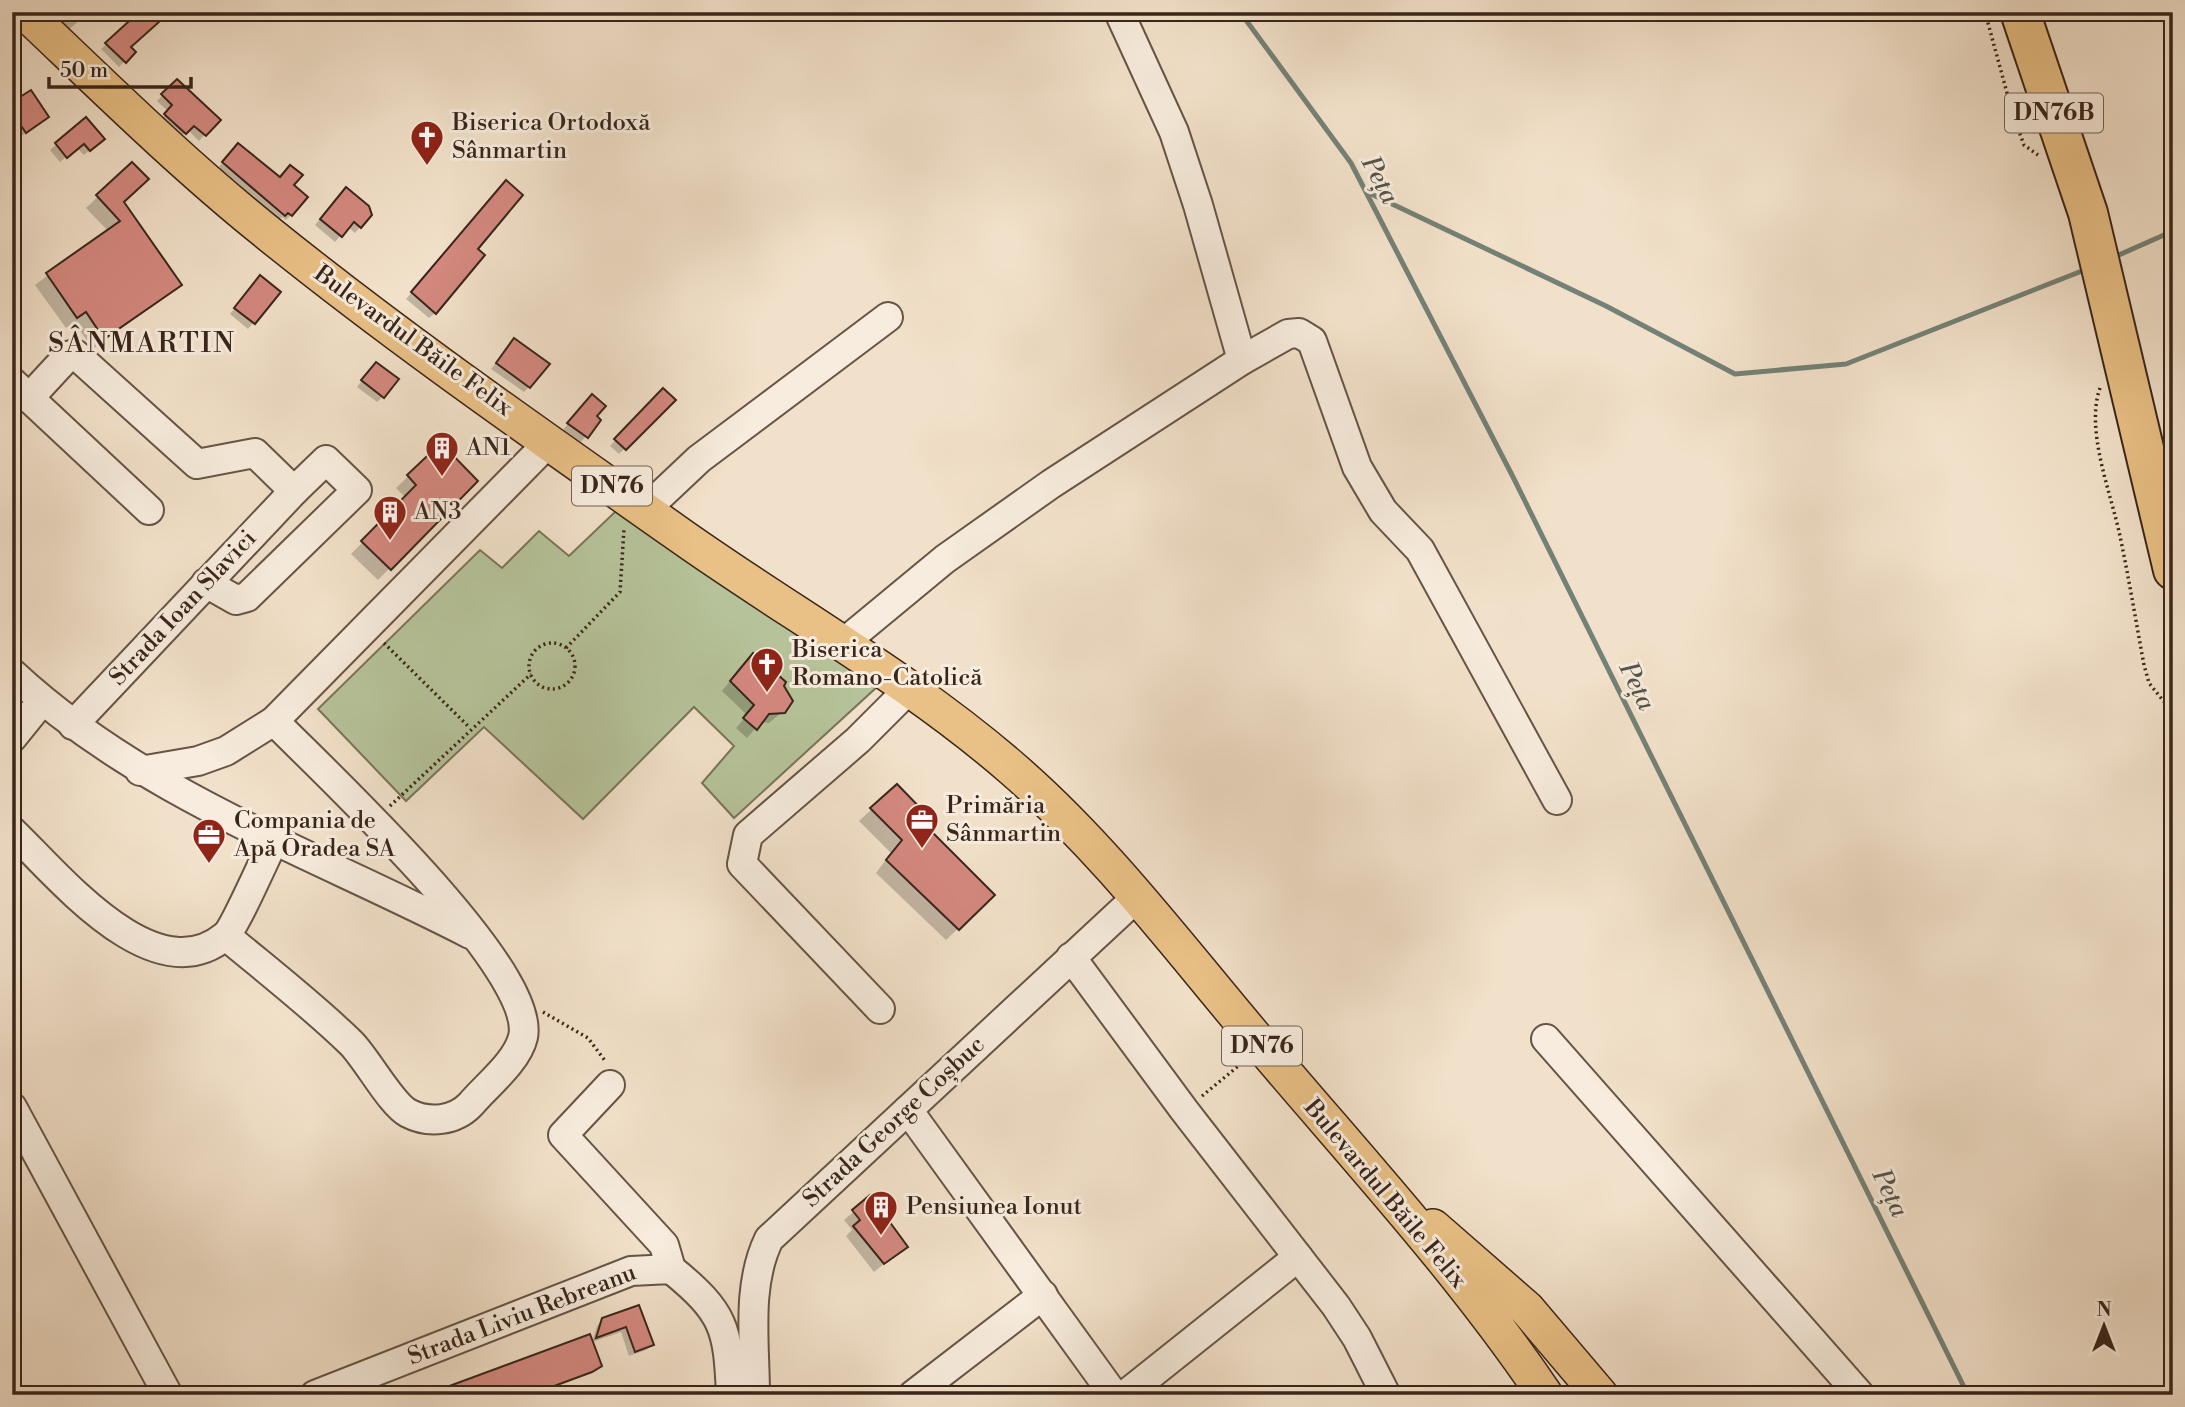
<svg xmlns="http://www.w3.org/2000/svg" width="2185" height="1407" viewBox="0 0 2185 1407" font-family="'Libre Bodoni',serif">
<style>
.green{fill:#b6c39a;stroke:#78745a;stroke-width:2}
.shadow{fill:#0003}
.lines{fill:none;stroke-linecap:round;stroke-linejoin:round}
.stream{stroke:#748176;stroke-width:5}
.building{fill:#d4887f;stroke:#39251b;stroke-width:2}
.minor-casing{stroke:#675447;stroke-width:32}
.major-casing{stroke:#39251b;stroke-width:38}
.highway-casing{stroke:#39251b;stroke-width:42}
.path{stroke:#39251b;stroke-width:3.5;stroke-dasharray:2 3.5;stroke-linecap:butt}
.minor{stroke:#f7ecdd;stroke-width:28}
.major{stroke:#e9c085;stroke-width:35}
.highway{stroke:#e9c085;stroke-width:38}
.labels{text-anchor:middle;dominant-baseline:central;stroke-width:6;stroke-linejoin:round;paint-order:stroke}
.shield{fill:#f7ecdd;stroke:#726155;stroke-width:2}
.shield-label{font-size:23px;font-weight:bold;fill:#39251b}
.poi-label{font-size:24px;fill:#39251b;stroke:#f7ecdd;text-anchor:start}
.street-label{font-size:24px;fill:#39251b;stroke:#f7ecdd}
.water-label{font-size:26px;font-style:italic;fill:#565349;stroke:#f7ecdd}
.quarter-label{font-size:28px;letter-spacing:2px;fill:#39251b;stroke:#f7ecdd}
</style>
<rect width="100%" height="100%" fill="#f2e1ca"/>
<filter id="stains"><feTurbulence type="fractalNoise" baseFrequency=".00286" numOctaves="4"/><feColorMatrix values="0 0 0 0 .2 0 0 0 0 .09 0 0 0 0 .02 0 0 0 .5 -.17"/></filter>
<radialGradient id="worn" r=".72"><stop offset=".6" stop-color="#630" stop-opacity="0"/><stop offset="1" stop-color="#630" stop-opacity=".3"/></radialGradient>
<polygon class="green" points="616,511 878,686 734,818 702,783 734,746 694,707 583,819 484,727 406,801 318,709 480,550 502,568 539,531 569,556"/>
<g class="shadow">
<polygon points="62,12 89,12 66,32 55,19"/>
<polygon points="142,12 129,47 133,52 119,67 101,49"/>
<polygon points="177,81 218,120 199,141 188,130 179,138 160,120 168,111 157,101"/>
<polygon points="12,105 47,117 20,137 12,125"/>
<polygon points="86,119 97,144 84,155 77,148 60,162 50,150"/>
<polygon points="233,151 292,185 291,215 286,220 282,217 279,220 218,168"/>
<polygon points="132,164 122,203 180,285 93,349 74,322 66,328 35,285 108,231 86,208"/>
<polygon points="500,188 435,313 429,318 406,299"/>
<polygon points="340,195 370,215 355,233 348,227 335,242 315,225"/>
<polygon points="255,283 279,292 248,329 230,314"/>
<polygon points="509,346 529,387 524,392 491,369"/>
<polygon points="371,369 383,397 377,402 357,387"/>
<polygon points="663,390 674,400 619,454 610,446"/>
<polygon points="586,402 599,420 581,442 563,430"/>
<polygon points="441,445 475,481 378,580 351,554 406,498 396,488"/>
<polygon points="744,664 782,686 789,706 769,723 761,722 747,738 736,728 747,715 722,691"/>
<polygon points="897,786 923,826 993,895 946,940 876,873 891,853 859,821"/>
<polygon points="870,1198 905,1247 874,1272 846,1236 852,1230 844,1220"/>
<polygon points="638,1307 652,1345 646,1350 629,1356 621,1332 592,1342 597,1326 603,1319"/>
</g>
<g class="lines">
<g class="stream">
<polyline points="1240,12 1351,163 1512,475 1968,1395"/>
<polyline points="1367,192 1606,306 1735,374 1846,364 2087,269"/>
<polyline points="2112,258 2173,231"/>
</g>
</g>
<g class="building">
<polygon points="139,12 150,12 159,22 131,47 136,52 126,63 105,43"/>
<polygon points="177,79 221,120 206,136 194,126 186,134 164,114 172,105 161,94"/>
<polygon points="31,90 49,117 26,133 12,112 12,102"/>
<polygon points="86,117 105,139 90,151 84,144 67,158 55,143"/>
<polygon points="238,143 280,177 290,165 303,175 294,185 308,197 292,216 288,213 285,216 222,162"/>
<polygon points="132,162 149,179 124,202 182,285 104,339 86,312 77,318 46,273 120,221 96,195"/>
<polygon points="506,180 523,195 478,249 485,255 436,314 411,292"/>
<polygon points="346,187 369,206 372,215 361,228 354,222 342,237 320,219"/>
<polygon points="260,275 281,292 255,324 234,308"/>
<polygon points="514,338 550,364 530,388 496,363"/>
<polygon points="376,362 399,379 384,398 361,380"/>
<polygon points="663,388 676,400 626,450 614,439"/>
<polygon points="592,394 606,406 597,416 601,420 588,438 567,423"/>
<polygon points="441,443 478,481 391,570 361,541 416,485 407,475"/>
<polygon points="753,653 786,682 784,686 793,701 785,713 769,714 757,730 743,718 754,705 730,681"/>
<polygon points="897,784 932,820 925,825 995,895 959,930 886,860 902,840 870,808"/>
<polygon points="870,1195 908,1247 884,1264 853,1226 860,1220 852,1210"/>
<polygon points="639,1305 654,1345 635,1352 626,1327 596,1338 602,1318"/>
<polygon points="590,1334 602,1366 592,1372 530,1395 425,1395"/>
</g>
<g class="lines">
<defs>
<g id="minor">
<polyline points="1119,12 1174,132 1198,205 1242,360"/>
<polyline points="12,382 149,510"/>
<polyline points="30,397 68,356 75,354 197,464 255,453 294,491 326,460 357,490 247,597 236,600 206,583"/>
<polyline points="645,510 699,459 888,317"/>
<polyline points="841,645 945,559 1051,484 1242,360 1288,334 1299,333 1312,341 1357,467 1383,511 1420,550 1557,800"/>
<path d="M 12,673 C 143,795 313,853 470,934"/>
<polyline points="73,725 294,491"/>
<polyline points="12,738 42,701"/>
<polyline points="140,771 198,761 226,751 274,721 550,441"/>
<path d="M 12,831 C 58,875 154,995 225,936 C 234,929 266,856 274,840"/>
<path d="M 226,936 C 268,971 312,1005 351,1043 C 367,1059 391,1104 408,1113 C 429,1124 455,1121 471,1104 C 487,1085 517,1062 523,1037 C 538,970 324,772 274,721"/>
<polyline points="1071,957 1184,1110 1336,1306 1357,1338 1386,1395"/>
<polyline points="880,1009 742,864 748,835 858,740 909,689"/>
<polyline points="1546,1039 1860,1395"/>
<polyline points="610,1085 563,1135 664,1245 671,1269"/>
<polyline points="12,1107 168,1395"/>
<polyline points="908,1110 1114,1395"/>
<path d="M 315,1395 L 631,1271 L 671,1269 C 725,1313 728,1328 731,1395"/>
<path d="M 755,1395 C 755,1343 746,1286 769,1239 L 1136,898"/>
<polyline points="913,1395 1043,1295"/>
<polyline points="1125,1395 1298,1257"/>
</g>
<g id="major">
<path d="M 25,12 C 103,86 180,162 263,229 C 395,336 535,433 674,531 C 786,611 910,679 1014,770 C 1105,849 1179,948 1257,1040 C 1355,1156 1460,1269 1545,1395"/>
<polyline points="1433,1227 1527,1309 1600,1395"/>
</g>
<polyline id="highway" points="2020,12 2088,213 2173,570"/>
</defs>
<use href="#minor" class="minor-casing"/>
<use href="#major" class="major-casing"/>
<use href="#highway" class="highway-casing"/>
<g class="path">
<polyline points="1985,12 2013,115 2024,145 2038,155"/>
<path d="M 2100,388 C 2085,430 2111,493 2120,536 C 2129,579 2136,622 2144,665 L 2149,683 L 2173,713"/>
<polyline points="384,643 470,728"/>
<circle cx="552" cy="666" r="23"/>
<polyline points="566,648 620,592 624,529"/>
<polyline points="390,806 531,674"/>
<polyline points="543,1012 588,1038 606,1062"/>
<polyline points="1202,1096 1242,1063"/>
</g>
<use href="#minor" class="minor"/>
<use href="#major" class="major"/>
<use href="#highway" class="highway"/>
</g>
<defs>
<symbol id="church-pin" viewBox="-11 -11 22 30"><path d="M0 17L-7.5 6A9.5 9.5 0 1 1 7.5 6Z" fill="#8f2418" stroke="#f7ecdd"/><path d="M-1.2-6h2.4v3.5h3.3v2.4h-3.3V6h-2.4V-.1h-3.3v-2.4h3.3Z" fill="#fff"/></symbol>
<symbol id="building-pin" viewBox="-11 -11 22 30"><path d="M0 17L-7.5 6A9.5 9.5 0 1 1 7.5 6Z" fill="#8f2418" stroke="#f7ecdd"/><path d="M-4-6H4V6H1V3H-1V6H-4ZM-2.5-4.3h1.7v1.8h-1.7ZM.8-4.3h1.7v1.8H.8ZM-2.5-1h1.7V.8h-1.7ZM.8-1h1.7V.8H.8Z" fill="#fff"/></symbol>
<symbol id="office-pin" viewBox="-11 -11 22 30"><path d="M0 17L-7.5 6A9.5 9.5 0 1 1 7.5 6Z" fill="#8f2418" stroke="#f7ecdd"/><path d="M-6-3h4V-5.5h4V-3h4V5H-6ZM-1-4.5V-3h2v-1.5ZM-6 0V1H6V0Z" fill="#fff"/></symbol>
</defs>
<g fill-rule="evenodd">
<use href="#church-pin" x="408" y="118" width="38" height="52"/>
<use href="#building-pin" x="423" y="429" width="38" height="52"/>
<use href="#building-pin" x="371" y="493" width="38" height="52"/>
<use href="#church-pin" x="748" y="645" width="38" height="52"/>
<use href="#office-pin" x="903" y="801" width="38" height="52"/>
<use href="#office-pin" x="190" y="816" width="38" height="52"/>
<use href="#building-pin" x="862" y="1188" width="38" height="52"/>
</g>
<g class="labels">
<g class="shield">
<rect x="2005" y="93.5" width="98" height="39" rx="5"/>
<rect x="572" y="466.5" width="80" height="39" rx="5"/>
<rect x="1222" y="1026.5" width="80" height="39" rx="5"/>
</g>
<g class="shield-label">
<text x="2054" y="113">DN76B</text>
<text x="612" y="486">DN76</text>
<text x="1262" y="1046">DN76</text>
</g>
<g class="poi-label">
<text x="452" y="123">Biserica Ortodoxă<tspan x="452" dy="28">Sânmartin</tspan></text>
<text x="466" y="448">AN1</text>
<text x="414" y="512">AN3</text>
<text x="792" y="650">Biserica<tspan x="792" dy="28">Romano-Catolică</tspan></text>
<text x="946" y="806">Primăria<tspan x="946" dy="28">Sânmartin</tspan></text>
<text x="234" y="821">Compania de<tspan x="234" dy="28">Apă Oradea SA</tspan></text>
<text x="906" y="1207">Pensiunea Ionut</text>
</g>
<g class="street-label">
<text transform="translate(413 341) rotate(36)">Bulevardul Băile Felix</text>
<text transform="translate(183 608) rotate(-47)">Strada Ioan Slavici</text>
<text transform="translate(894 1122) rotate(-43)">Strada George Coșbuc</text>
<text transform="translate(1385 1194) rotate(50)">Bulevardul Băile Felix</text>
<text transform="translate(522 1315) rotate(-21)">Strada Liviu Rebreanu</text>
</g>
<g class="water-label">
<text transform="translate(1380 180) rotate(62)">Peța</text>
<text transform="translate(1637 686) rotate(64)">Peța</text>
<text transform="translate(1890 1193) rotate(64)">Peța</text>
</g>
<g class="quarter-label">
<text x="142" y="343">SÂNMARTIN</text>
</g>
</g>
<rect width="2185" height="1407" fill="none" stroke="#f2e1ca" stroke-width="42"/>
<rect x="14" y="14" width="2157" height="1379" fill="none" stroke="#39251b" stroke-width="3.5"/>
<rect x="21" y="21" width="2143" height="1365" fill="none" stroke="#39251b" stroke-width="2"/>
<g transform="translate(2104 1326)" stroke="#f7ecdd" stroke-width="5" paint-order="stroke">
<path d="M0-5L12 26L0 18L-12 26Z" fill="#39251b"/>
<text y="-10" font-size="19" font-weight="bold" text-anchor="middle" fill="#39251b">N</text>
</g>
<path d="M49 77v10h142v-10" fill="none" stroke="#39251b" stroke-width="3.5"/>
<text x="60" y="77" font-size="21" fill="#39251b" stroke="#f7ecdd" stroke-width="5" paint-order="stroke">50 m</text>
<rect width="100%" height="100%" filter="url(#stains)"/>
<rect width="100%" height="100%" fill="url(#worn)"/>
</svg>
